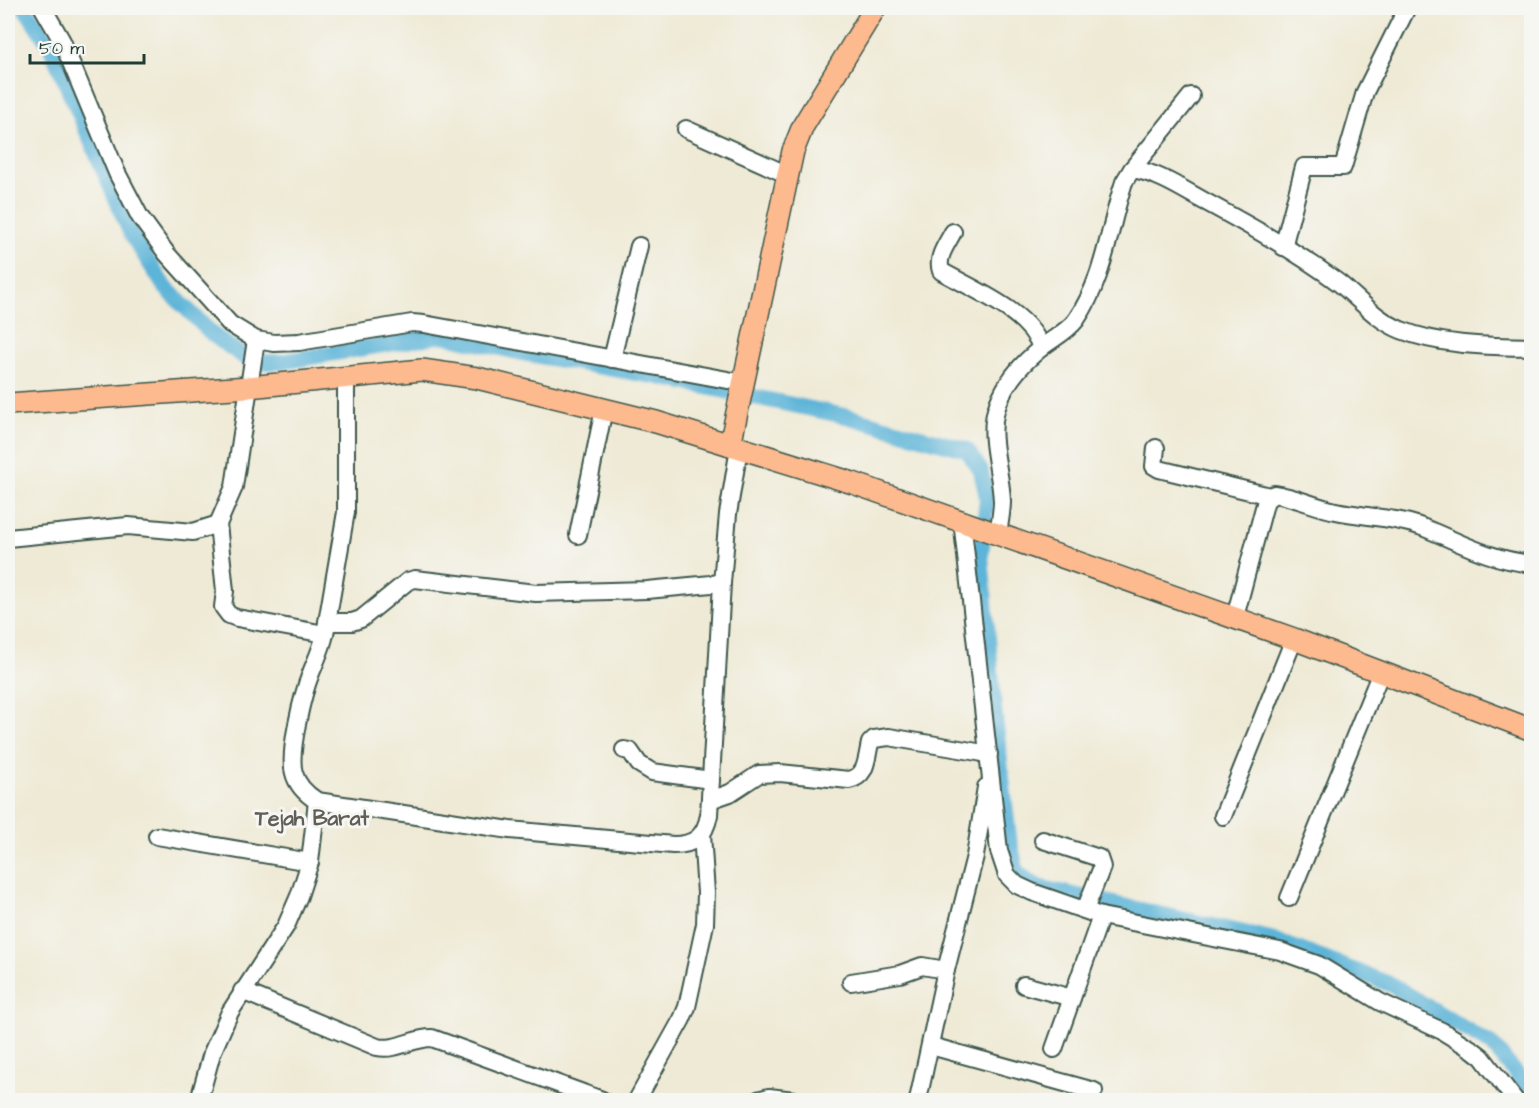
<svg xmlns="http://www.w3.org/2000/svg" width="1539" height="1108" viewBox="0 0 1539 1108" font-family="'Architects Daughter',sans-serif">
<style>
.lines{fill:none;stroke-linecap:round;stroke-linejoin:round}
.canal{stroke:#5bb4d8;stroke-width:16}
.minor-casing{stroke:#3e574c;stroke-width:20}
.major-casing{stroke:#3e574c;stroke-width:24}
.minor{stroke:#fff;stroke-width:16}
.major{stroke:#fcba8e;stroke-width:21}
.labels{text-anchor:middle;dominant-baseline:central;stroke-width:6;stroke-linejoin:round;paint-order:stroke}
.quarter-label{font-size:21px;font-weight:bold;fill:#605e56;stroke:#f6f6f2}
</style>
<rect width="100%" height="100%" fill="#f6f6f2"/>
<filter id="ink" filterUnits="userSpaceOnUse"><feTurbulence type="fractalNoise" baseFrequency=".0167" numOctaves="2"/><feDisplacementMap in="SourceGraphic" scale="12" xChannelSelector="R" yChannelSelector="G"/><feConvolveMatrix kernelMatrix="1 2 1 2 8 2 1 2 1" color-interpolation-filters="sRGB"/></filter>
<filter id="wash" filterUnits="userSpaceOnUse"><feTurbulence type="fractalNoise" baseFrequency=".008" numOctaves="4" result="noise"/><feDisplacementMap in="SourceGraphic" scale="24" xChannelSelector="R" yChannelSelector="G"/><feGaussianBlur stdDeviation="1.35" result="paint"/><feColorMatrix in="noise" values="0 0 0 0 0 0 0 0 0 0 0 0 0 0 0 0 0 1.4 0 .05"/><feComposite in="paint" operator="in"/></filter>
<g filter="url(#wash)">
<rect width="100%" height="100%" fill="#efead5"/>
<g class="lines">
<polyline class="canal" points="25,8 50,46 131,234 164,286 213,335 251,362 281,362 442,335 522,353 654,376 850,417 967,450 981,471 987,497 981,556 994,708 1009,838 1017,873 1038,887 1271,939 1392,985 1492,1045 1532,1092"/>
</g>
</g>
<g filter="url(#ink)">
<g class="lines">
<defs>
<g id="minor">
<polyline points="43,8 62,41 117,173 140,217 167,254 230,324 256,340 274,343 299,342 412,323 424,324 744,383"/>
<polyline points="686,129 788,175"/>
<polyline points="1132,169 1191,96"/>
<path d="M 953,232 C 947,244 936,257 941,271 C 972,289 1030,312 1041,348"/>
<polyline points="1283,247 1304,167 1343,167 1365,92 1407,8"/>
<polyline points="256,340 234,487 218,524 225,591 223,607 229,615 237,618 325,634"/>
<polyline points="612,359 639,246"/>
<path d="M 346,377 L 346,512 L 325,634 C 322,648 316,660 311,673 C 303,693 288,753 294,773 C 297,785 306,794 317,801 L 510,830 L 673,845 C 694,845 705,837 709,815 L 722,583 L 728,514 L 739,448"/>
<polyline points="1156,448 1154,466 1159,469 1270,496"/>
<polyline points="962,520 999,851 1007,875 1017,885 1032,892 1101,916 1280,951 1319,965 1380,1002 1442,1031 1473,1050 1482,1057 1515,1100"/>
<path d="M 998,533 C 1000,522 1002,511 1002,501 C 1001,471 988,439 996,410 C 1003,385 1020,365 1041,348 C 1052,339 1067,332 1076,320 C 1104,280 1109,228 1124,182 L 1132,169 C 1159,173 1182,189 1206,202 C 1252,227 1297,252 1339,283 C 1359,299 1376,320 1401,330 C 1441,346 1489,346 1532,347"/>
<polyline points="578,535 604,409"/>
<polyline points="8,538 128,526 193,532 218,524"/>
<path d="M 1235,617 L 1266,500 L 1274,494 C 1296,497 1315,507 1336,511 C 1364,517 1396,517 1422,527 C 1462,543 1487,559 1532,564"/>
<polyline points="327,622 352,622 361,619 408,581 415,579 536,593 647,590 722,583"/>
<polyline points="624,750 630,751 639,764 652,772 711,780"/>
<path d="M 710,800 L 730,793 L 759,774 L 780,773 L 849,780 C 867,776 866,760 870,743 L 874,739 L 889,737 L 989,754"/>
<polyline points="1223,816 1294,639"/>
<polyline points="157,836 310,862"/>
<polyline points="1043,840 1099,858 1102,867 1085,910"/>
<polyline points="1289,898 1381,672"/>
<polyline points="851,982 900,974 922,966 946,970"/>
<polyline points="1024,985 1072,998"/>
<path d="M 242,991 L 377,1047 C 397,1051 412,1038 432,1038 L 602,1100"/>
<polyline points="931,1046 1094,1091"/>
<polyline points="1054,1049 1101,916"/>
<polyline points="199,1100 212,1053 230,1012 286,926 299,896 310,862 317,801"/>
<polyline points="637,1100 682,1019 687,1007 705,924 706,893 702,834"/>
<polyline points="758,1100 769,1097 794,1100"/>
<polyline points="918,1100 946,970 975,856 986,787"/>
</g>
<g id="major">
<polyline points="8,404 248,387 422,370 477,378 656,422 853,483 1294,639 1532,730"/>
<polyline points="730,445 793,151 803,126 875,8"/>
</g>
</defs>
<use href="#minor" class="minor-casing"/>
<use href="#major" class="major-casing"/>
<use href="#minor" class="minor"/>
<use href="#major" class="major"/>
</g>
</g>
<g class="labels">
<g class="quarter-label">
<text x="312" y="818">Tejah Barat</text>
</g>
</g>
<rect width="1539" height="1108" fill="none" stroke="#f6f6f2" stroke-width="30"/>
<path d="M30 54v9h114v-9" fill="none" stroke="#1f3d34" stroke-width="3"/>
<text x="39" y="54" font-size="18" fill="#1f3d34" stroke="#f6f6f2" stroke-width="4.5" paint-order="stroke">50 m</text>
</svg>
